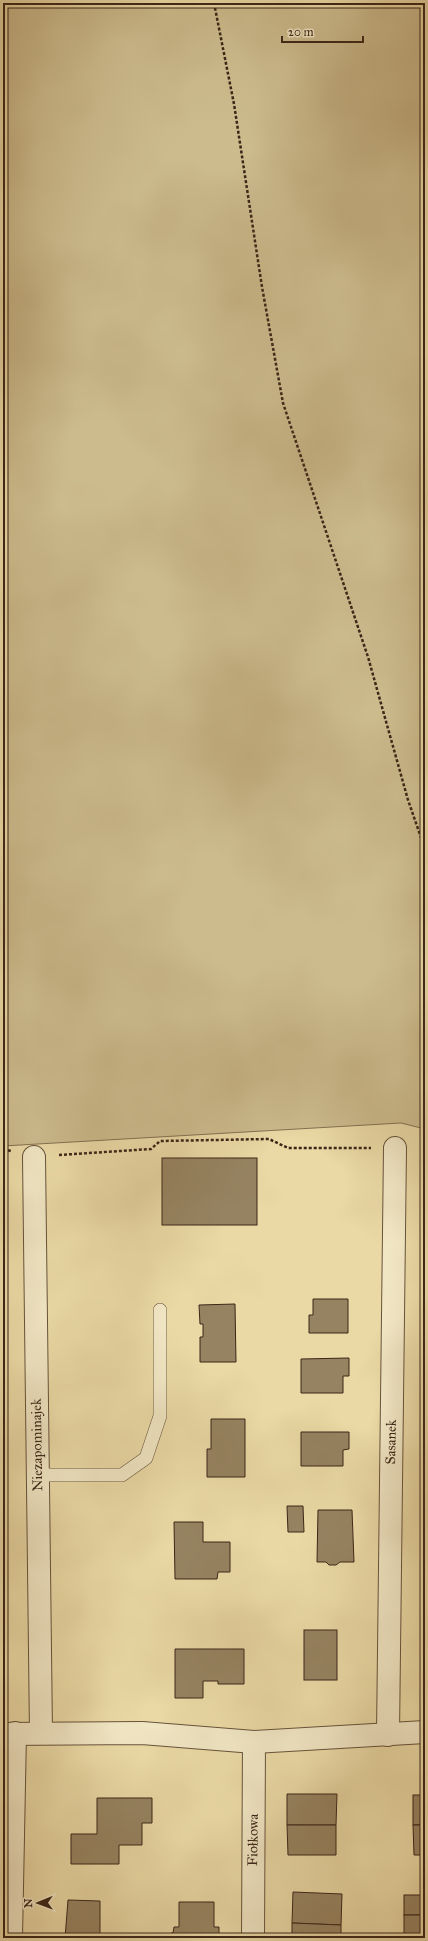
<svg xmlns="http://www.w3.org/2000/svg" width="428" height="1941" viewBox="0 0 428 1941" font-family="'IM FELL Great Primer',serif">
<style>
.green{fill:#ccbb8d;stroke:#847052}
.building{fill:#968361;stroke:#3b2618}
.lines{fill:none;stroke-linecap:round;stroke-linejoin:round}
.service-casing{stroke:#67533b;stroke-width:14}
.minor-casing{stroke:#67533b;stroke-width:24}
.path{stroke:#3b2618;stroke-width:2.5;stroke-dasharray:3 2;stroke-linecap:butt}
.service{stroke:#f1e6c4;stroke-width:13}
.minor{stroke:#f1e6c4;stroke-width:22}
.labels{text-anchor:middle;dominant-baseline:central;stroke-width:3;stroke-linejoin:round;paint-order:stroke}
.street-label{font-size:14px;fill:#3b2618;stroke:#f1e6c4}
</style>
<rect width="100%" height="100%" fill="#ead9a5"/>
<filter id="stains"><feTurbulence type="fractalNoise" baseFrequency=".005" numOctaves="4"/><feColorMatrix values="0 0 0 0 .2 0 0 0 0 .09 0 0 0 0 .02 0 0 0 .5 -.17"/></filter>
<radialGradient id="worn" r=".72"><stop offset=".6" stop-color="#630" stop-opacity="0"/><stop offset="1" stop-color="#630" stop-opacity=".3"/></radialGradient>
<polygon class="green" points="3,3 425,3 425,385 423,385 425,514 425,1129 401,1123 3,1146"/>
<g class="building">
<rect x="162" y="1158" width="95" height="67"/>
<polygon points="313,1299 348,1299 348,1333 309,1333 309,1315 313,1315"/>
<polygon points="235,1304 236,1362 200,1362 200,1337 203,1337 203,1324 200,1324 199,1305"/>
<polygon points="349,1358 349,1376 343,1376 343,1393 301,1393 301,1359"/>
<polygon points="211,1419 245,1419 245,1477 207,1477 207,1449 211,1449"/>
<polygon points="301,1432 349,1432 349,1449 343,1450 343,1466 301,1466"/>
<polygon points="287,1506 303,1506 304,1532 288,1532"/>
<polygon points="318,1510 352,1510 354,1562 340,1562 336,1565 329,1565 326,1562 317,1562"/>
<polygon points="174,1522 203,1522 203,1542 230,1542 230,1572 218,1572 217,1579 175,1579"/>
<rect x="304" y="1630" width="33" height="50"/>
<polygon points="175,1649 244,1649 244,1684 218,1684 218,1681 203,1681 203,1698 175,1698"/>
<polygon points="287,1794 337,1794 336,1825 287,1825"/>
<rect x="413" y="1795" width="12" height="30"/>
<polygon points="97,1798 152,1798 152,1823 142,1823 142,1845 119,1845 119,1864 71,1864 71,1834 97,1834"/>
<polygon points="287,1825 336,1825 336,1855 288,1855"/>
<polygon points="413,1825 425,1825 425,1855 414,1855"/>
<polygon points="293,1892 342,1894 341,1925 292,1923"/>
<rect x="404" y="1895" width="21" height="20"/>
<polygon points="68,1900 100,1901 100,1938 65,1938"/>
<polygon points="179,1902 214,1902 214,1927 219,1927 219,1938 171,1938 171,1933 173,1933 174,1927 179,1927"/>
<rect x="404" y="1915" width="21" height="20"/>
<polygon points="292,1923 341,1925 341,1938 292,1938"/>
<rect x="404" y="1935" width="21" height="3"/>
</g>
<g class="lines">
<defs>
<polyline id="service" points="37,1475 122,1475 146,1458 160,1416 160,1310"/>
<g id="minor">
<polyline points="34,1157 41,1733"/>
<polyline points="3,1734 142,1733 254,1742 425,1732"/>
<polyline points="388,1735 395,1148"/>
<polyline points="11,1938 15,1733"/>
<polyline points="253,1938 254,1742"/>
</g>
</defs>
<use href="#service" class="service-casing"/>
<use href="#minor" class="minor-casing"/>
<g class="path">
<polyline points="214,3 234,104 262,287 283,403 368,657 408,800 425,849"/>
<polyline points="3,1149 11,1151"/>
<polyline points="59,1155 151,1149 160,1141 269,1139 288,1148 371,1148"/>
</g>
<use href="#service" class="service"/>
<use href="#minor" class="minor"/>
</g>
<g class="labels">
<g class="street-label">
<text transform="translate(391 1442) rotate(-89)">Sasanek</text>
<text transform="translate(37 1445) rotate(-91)">Niezapominajek</text>
<text transform="translate(253 1840) rotate(-89)">Fiołkowa</text>
</g>
</g>
<rect width="428" height="1941" fill="none" stroke="#ead9a5" stroke-width="16"/>
<rect x="4" y="4" width="420" height="1933" fill="none" stroke="#3b2618" stroke-width="2"/>
<rect x="8" y="8" width="412" height="1925" fill="none" stroke="#3b2618"/>
<g transform="translate(38 1903) rotate(269)" stroke="#f1e6c4" stroke-width="3" paint-order="stroke">
<path d="M0-3L7 15L0 10L-7 15Z" fill="#3b2618"/>
<text y="-6" font-size="11" font-weight="bold" text-anchor="middle" fill="#3b2618">N</text>
</g>
<path d="M282 36v6h81v-6" fill="none" stroke="#3b2618" stroke-width="2"/>
<text x="288" y="36" font-size="12" fill="#3b2618" stroke="#f1e6c4" stroke-width="3" paint-order="stroke">20 m</text>
<rect width="100%" height="100%" filter="url(#stains)"/>
<rect width="100%" height="100%" fill="url(#worn)"/>
</svg>
